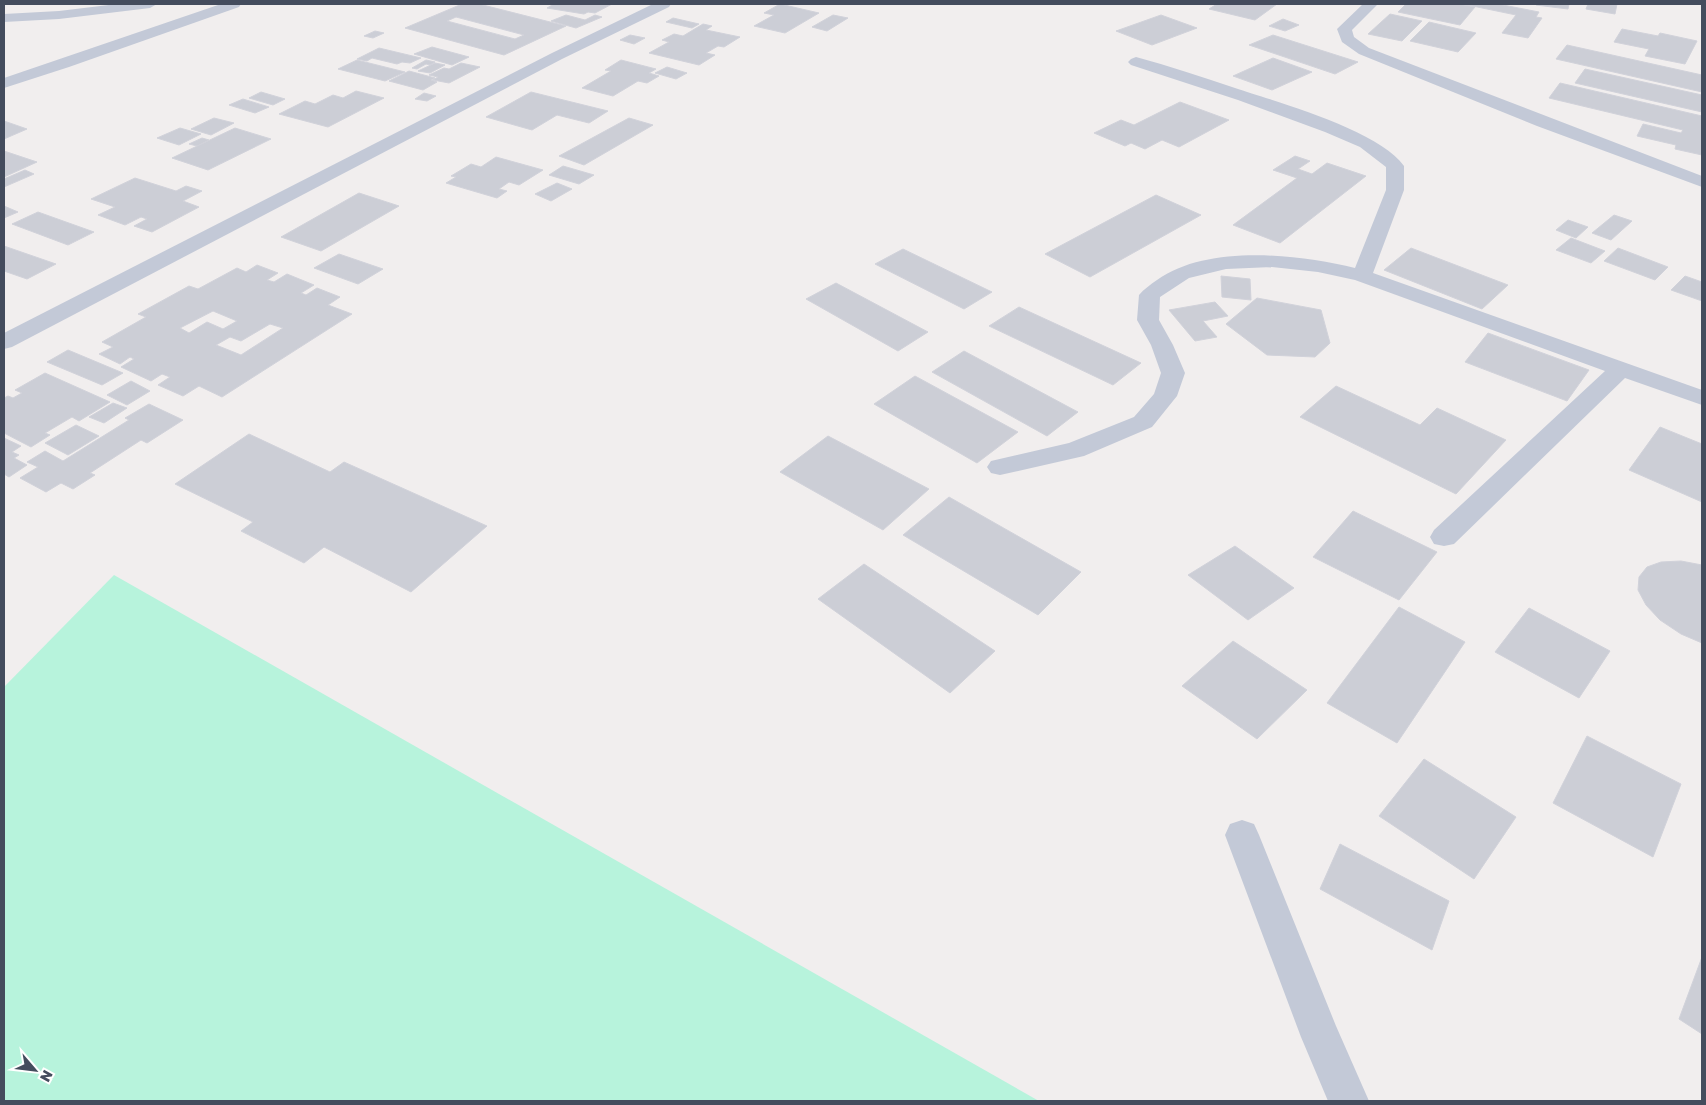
<svg xmlns="http://www.w3.org/2000/svg" width="1706" height="1105" viewBox="0 0 1706 1105" font-family="'Golos Text',sans-serif">
<style>
.green{fill:#b7f3dc}
.building{fill:#ccced6;stroke:#d1d2da;fill-rule:evenodd}
.lines{fill:none;stroke-linecap:round;stroke-linejoin:round}
.minor{fill:#c3c9d7;fill-rule:evenodd}
</style>
<rect width="100%" height="100%" fill="#f1eeee"/>
<polygon class="green" points="114,575 1039,1101 4,1101 4,687"/>
<g class="building">
<path d="M 462,4 L 479,4 L 566,26 L 504,55 L 405,28 ZM 456,17 L 524,35 L 515,39 L 447,21 Z"/>
<polygon points="554,4 612,4 595,13 588,12 584,14 547,8"/>
<polygon points="780,4 819,13 785,33 754,26 774,15 764,13"/>
<polygon points="1217,4 1277,4 1255,20 1209,9"/>
<polygon points="1406,4 1459,4 1475,7 1460,25 1398,12"/>
<polygon points="1463,4 1498,4 1539,12 1536,17 1542,18 1528,38 1502,33 1516,15"/>
<polygon points="1537,4 1569,4 1568,9 1536,5"/>
<polygon points="1588,4 1617,4 1615,14 1586,9"/>
<polygon points="1390,14 1422,21 1402,41 1368,34"/>
<polygon points="566,15 585,20 595,15 602,17 576,28 551,21"/>
<polygon points="833,15 848,18 827,31 812,27"/>
<polygon points="1161,15 1197,28 1152,45 1116,31"/>
<polygon points="673,18 699,24 692,28 666,22"/>
<polygon points="1283,19 1299,25 1285,31 1269,26"/>
<polygon points="1429,22 1476,33 1458,52 1410,41"/>
<polygon points="703,24 712,26 706,30 740,37 724,47 718,46 706,53 715,55 699,65 649,53 669,42 662,40 674,34 683,36"/>
<polygon points="1622,29 1658,36 1660,33 1697,41 1685,64 1645,56 1649,49 1614,42"/>
<polygon points="375,31 384,33 373,38 364,36"/>
<polygon points="630,35 645,38 634,44 620,40"/>
<polygon points="1273,35 1358,62 1335,74 1249,45"/>
<polygon points="1567,45 1702,75 1702,92 1556,59"/>
<polygon points="432,47 469,57 452,65 414,54"/>
<polygon points="379,48 421,58 410,63 402,62 397,64 372,58 367,61 357,59"/>
<polygon points="1273,58 1312,72 1272,90 1233,76"/>
<polygon points="357,60 405,72 385,81 338,69"/>
<polygon points="426,60 435,62 430,65 426,64 417,69 412,68"/>
<polygon points="621,60 656,69 649,73 659,76 647,83 638,81 613,96 582,88 611,71 605,70"/>
<polygon points="435,63 445,65 430,73 418,71"/>
<polygon points="461,63 480,67 449,83 433,80 438,77 429,75 444,68 449,69"/>
<polygon points="667,67 687,73 676,79 655,73"/>
<polygon points="1585,69 1702,95 1702,112 1575,83"/>
<polygon points="409,71 435,78 431,80 437,82 423,90 389,81"/>
<polygon points="1560,83 1702,116 1702,155 1675,149 1676,145 1637,136 1643,124 1681,133 1683,130 1549,98"/>
<polygon points="356,91 384,98 328,127 279,114 305,101 315,104 333,95 343,98"/>
<polygon points="261,92 285,99 273,105 249,98"/>
<polygon points="531,92 608,111 589,123 557,115 532,130 486,117"/>
<polygon points="424,93 436,96 427,101 415,99"/>
<polygon points="243,99 269,107 255,113 229,105"/>
<polygon points="1180,102 1229,120 1179,147 1162,140 1145,149 1131,143 1125,146 1094,133 1121,120 1134,125"/>
<polygon points="214,118 234,123 211,135 191,129"/>
<polygon points="629,118 653,125 584,165 559,156"/>
<polygon points="4,121 27,129 4,139"/>
<polygon points="180,128 201,134 179,145 157,138"/>
<polygon points="235,128 271,139 208,170 172,158"/>
<polygon points="202,138 209,140 197,146 189,144"/>
<polygon points="4,151 37,162 4,177"/>
<polygon points="1295,156 1310,161 1298,169 1312,174 1327,163 1366,176 1280,243 1233,225 1297,178 1273,170"/>
<polygon points="496,157 543,170 519,185 509,182 499,189 507,191 497,198 446,183 456,177 451,176 471,164 481,167"/>
<polygon points="563,166 594,175 579,184 549,175"/>
<polygon points="25,170 34,174 4,187 4,179"/>
<polygon points="135,178 176,191 186,186 202,191 183,201 199,207 152,232 134,226 147,219 141,217 125,225 98,215 115,207 91,199"/>
<polygon points="557,183 572,189 551,201 535,194"/>
<polygon points="359,193 399,206 321,251 281,237"/>
<polygon points="1156,195 1201,215 1090,277 1045,254"/>
<polygon points="4,206 18,212 4,218"/>
<polygon points="38,212 94,232 68,245 12,224"/>
<polygon points="1614,215 1632,221 1611,240 1592,233"/>
<polygon points="1568,220 1588,227 1576,238 1556,230"/>
<polygon points="1571,238 1605,251 1591,263 1556,250"/>
<polygon points="4,246 56,264 27,279 4,271"/>
<polygon points="1411,248 1508,285 1482,309 1384,270"/>
<polygon points="1618,248 1668,267 1655,280 1604,261"/>
<polygon points="903,249 992,292 964,309 875,264"/>
<polygon points="339,254 383,269 358,284 314,268"/>
<path d="M 257,265 L 278,273 L 267,280 L 274,282 L 287,274 L 314,285 L 301,293 L 306,295 L 317,288 L 340,297 L 328,305 L 352,314 L 222,397 L 199,386 L 183,396 L 158,385 L 170,377 L 162,374 L 151,381 L 121,367 L 134,359 L 130,357 L 120,364 L 99,354 L 113,347 L 102,342 L 146,317 L 138,314 L 189,286 L 198,289 L 237,268 L 246,272 ZM 213,311 L 237,321 L 223,329 L 207,322 L 189,333 L 180,328 ZM 270,324 L 283,328 L 241,355 L 216,345 L 230,337 L 241,341 Z"/>
<polygon points="1221,276 1250,279 1251,300 1222,297"/>
<polygon points="1685,276 1702,282 1702,301 1671,290"/>
<polygon points="836,283 928,332 898,351 806,299"/>
<polygon points="1257,298 1321,310 1330,343 1315,357 1267,355 1226,324"/>
<polygon points="1215,302 1228,316 1203,321 1217,337 1195,341 1169,310"/>
<polygon points="1019,307 1141,363 1113,385 989,326"/>
<polygon points="1488,333 1589,370 1567,401 1465,362"/>
<polygon points="68,350 123,373 102,385 47,362"/>
<polygon points="964,351 1078,412 1047,436 932,372"/>
<polygon points="45,373 110,402 79,421 72,417 45,433 50,435 31,447 4,433 4,398 8,396 13,398 22,393 15,390"/>
<polygon points="915,376 1018,432 977,463 874,404"/>
<polygon points="131,381 150,391 127,405 107,395"/>
<polygon points="1336,386 1420,425 1437,408 1506,440 1456,494 1300,417"/>
<polygon points="113,403 127,408 104,423 89,417"/>
<polygon points="149,404 183,420 147,443 141,440 90,473 95,475 73,489 61,483 46,492 20,478 38,467 27,462 45,451 63,461 129,420 125,418"/>
<polygon points="76,425 99,436 68,455 45,443"/>
<polygon points="1660,427 1702,444 1702,502 1629,470"/>
<polygon points="249,434 330,472 344,462 487,526 411,592 324,547 304,563 241,531 253,522 175,484"/>
<polygon points="828,436 929,489 883,530 780,472"/>
<polygon points="4,438 21,446 12,452 19,455 14,458 27,465 9,477 4,474"/>
<polygon points="949,497 1081,572 1038,615 903,535"/>
<polygon points="1353,511 1437,552 1399,600 1313,557"/>
<polygon points="1235,546 1294,588 1248,620 1188,575"/>
<polygon points="1681,561 1702,565 1702,643 1681,634 1660,620 1646,605 1638,590 1639,577 1647,567 1661,562"/>
<polygon points="864,564 995,651 950,693 818,599"/>
<polygon points="1399,607 1465,642 1397,743 1327,703"/>
<polygon points="1529,608 1610,651 1579,698 1495,652"/>
<polygon points="1233,641 1307,690 1257,739 1182,686"/>
<polygon points="1587,736 1681,784 1653,857 1553,803"/>
<polygon points="1424,759 1516,817 1474,879 1379,816"/>
<polygon points="1340,844 1449,901 1432,950 1320,889"/>
<polygon points="1702,957 1702,1034 1679,1019"/>
</g>
<g class="lines">
<g class="minor">
<polygon points="117,4 157,4 150,8 59,19 4,22 4,14 59,11"/>
<polygon points="221,4 241,4 239,7 69,67 4,88 4,78"/>
<polygon points="653,4 671,4 669,7 562,59 12,347 4,349 4,333 552,53"/>
<polygon points="1363,4 1378,4 1352,30 1354,37 1369,48 1702,176 1702,187 1537,126 1359,54 1342,42 1337,29"/>
<path d="M 1136,57 C 1169,66 1202,77 1235,88 C 1277,102 1379,130 1404,166 L 1404,190 L 1373,273 L 1702,390 L 1702,405 L 1625,378 L 1454,544 L 1444,546 L 1434,544 L 1430,537 L 1434,530 L 1605,371 L 1355,280 L 1318,272 L 1272,267 L 1226,269 L 1189,278 L 1160,297 L 1159,320 L 1173,345 L 1185,373 L 1177,396 L 1152,427 L 1084,456 L 1000,475 L 991,473 L 987,467 L 991,461 L 1069,443 L 1134,417 L 1154,394 L 1161,373 L 1151,345 L 1137,320 L 1139,295 C 1144,289 1150,285 1157,280 C 1207,244 1298,254 1355,268 L 1386,190 L 1386,167 L 1360,147 L 1325,132 L 1238,100 L 1131,65 L 1128,62 L 1131,59 Z"/>
<polygon points="1242,820 1254,824 1259,835 1336,1026 1369,1101 1328,1101 1301,1037 1225,835 1230,824"/>
</g>
</g>
<rect width="1706" height="1105" fill="none" stroke="#444c5d" stroke-width="10"/>
<g transform="translate(35 1070) rotate(118)" stroke="#ffffff" stroke-width="4" paint-order="stroke">
<path d="M0-4L9 19L0 12L-9 19Z" fill="#444c5d"/>
<text y="-8" font-size="14" font-weight="bold" text-anchor="middle" fill="#444c5d">N</text>
</g>
</svg>
